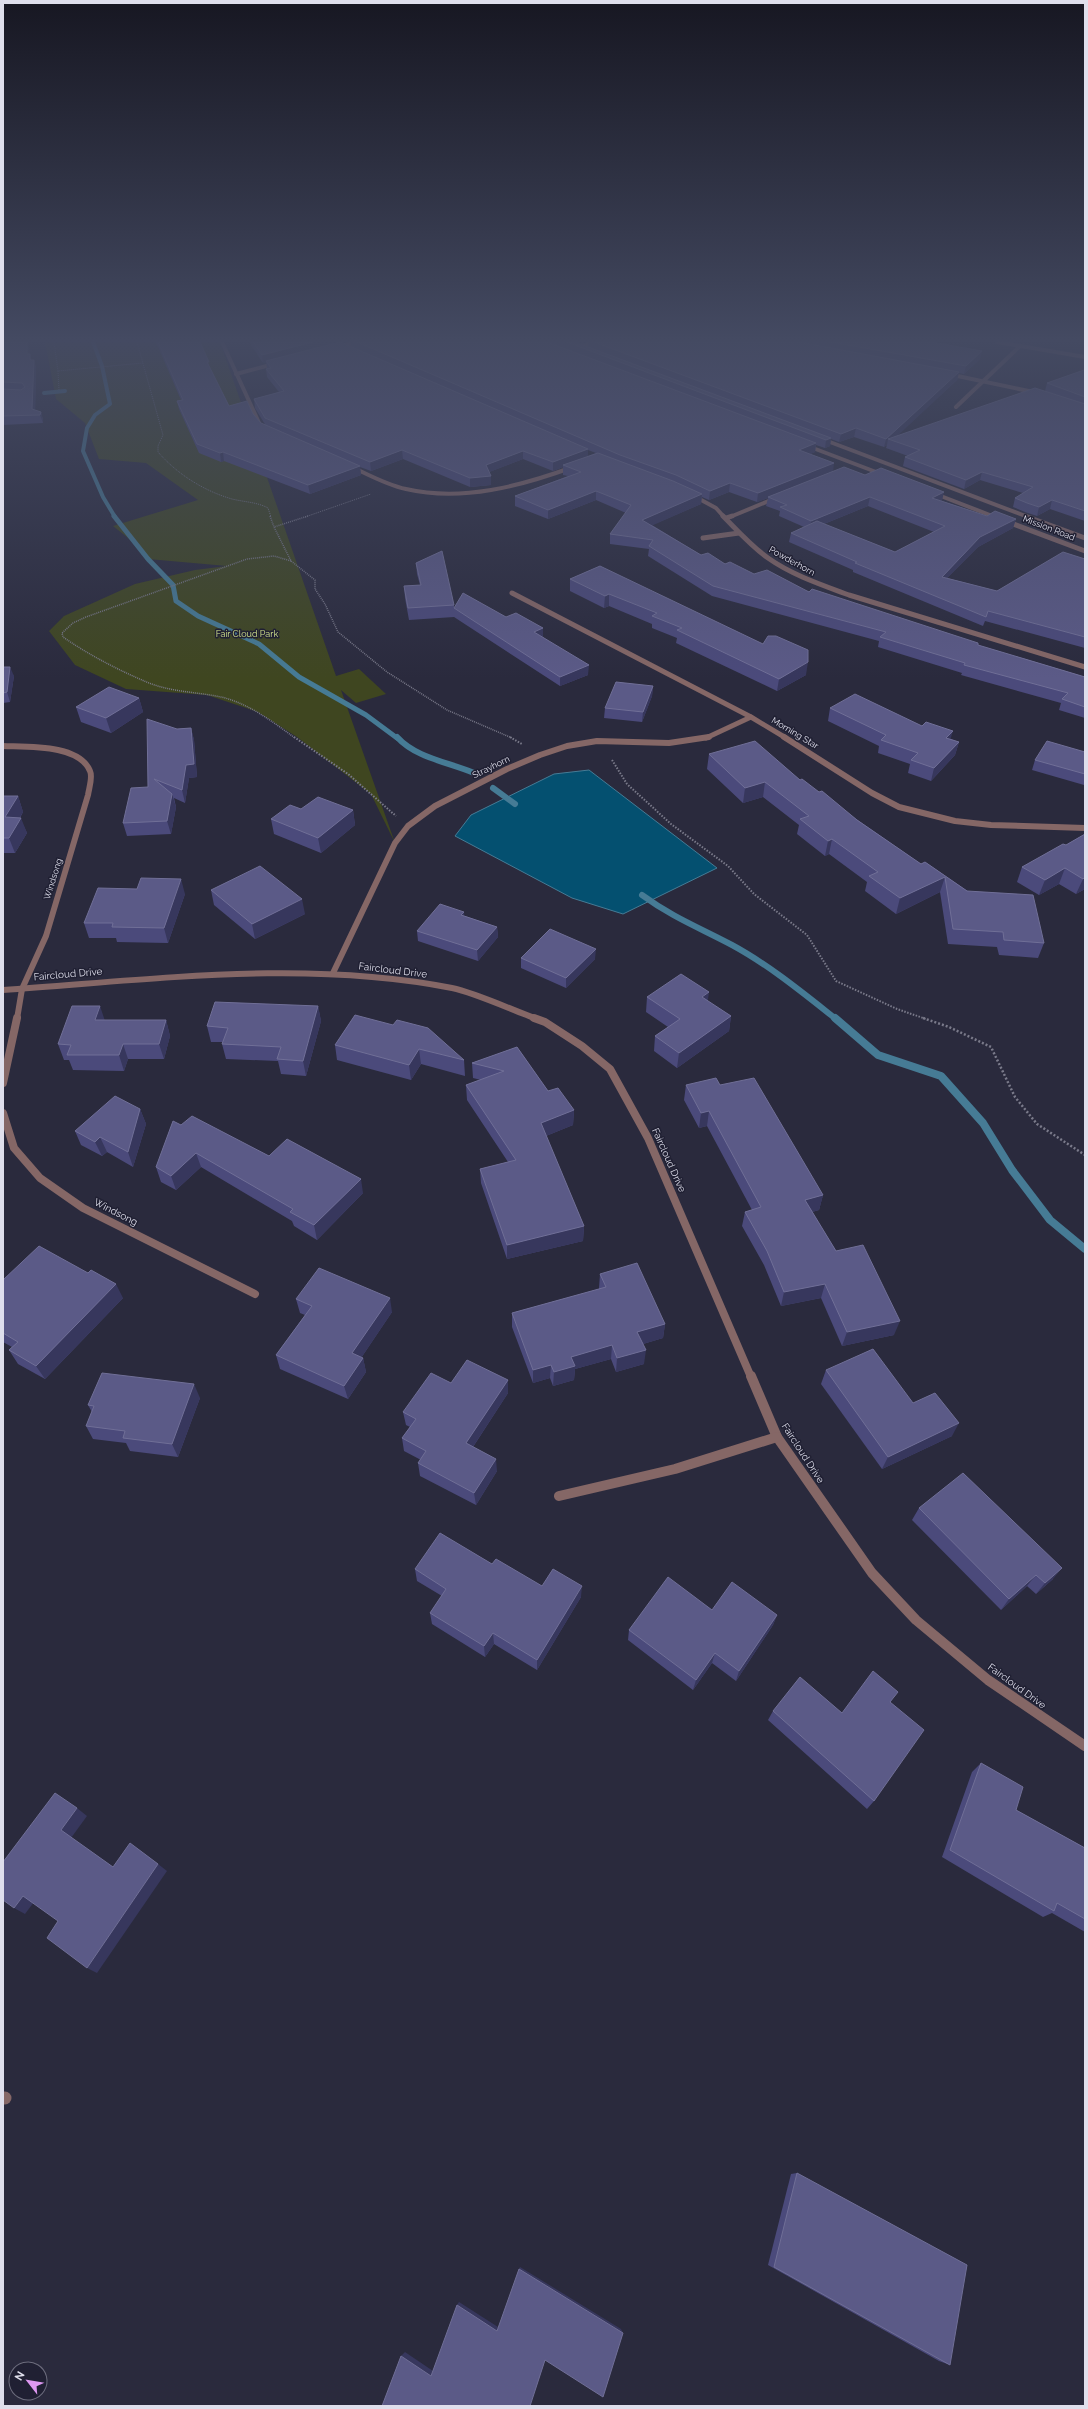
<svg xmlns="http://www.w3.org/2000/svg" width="1088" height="2409" viewBox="0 0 1088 2409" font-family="Raleway,sans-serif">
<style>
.green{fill:#3f4620}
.water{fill:#045070;stroke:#467b95}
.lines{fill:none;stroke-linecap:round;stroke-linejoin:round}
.stream-far3{stroke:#467b95;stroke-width:4}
.stream-far2{stroke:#467b95;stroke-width:5}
.stream-far1{stroke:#467b95;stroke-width:6}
.stream{stroke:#467b95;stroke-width:8}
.path-far3{stroke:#7a7a8a;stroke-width:1;stroke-dasharray:1 1;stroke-linecap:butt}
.path-far2{stroke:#7a7a8a;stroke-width:1.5;stroke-dasharray:1 1;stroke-linecap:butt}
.path-far1{stroke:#7a7a8a;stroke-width:2;stroke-dasharray:1.5 1.5;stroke-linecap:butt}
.path{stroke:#7a7a8a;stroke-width:2.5;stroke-dasharray:2 2;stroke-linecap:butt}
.minor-far5{stroke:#856766;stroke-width:4}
.minor-far4{stroke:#856766;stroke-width:5}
.minor-far3{stroke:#856766;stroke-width:6}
.minor-far2{stroke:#856766;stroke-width:8}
.minor-far1{stroke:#856766;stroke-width:10}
.minor{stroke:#856766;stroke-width:13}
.tertiary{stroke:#856766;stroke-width:4}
.wall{fill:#4b4a7b;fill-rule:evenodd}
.shaded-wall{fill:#37375d}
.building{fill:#5b5a87;stroke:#706f97}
.labels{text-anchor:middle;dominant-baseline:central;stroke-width:3;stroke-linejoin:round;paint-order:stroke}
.far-street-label{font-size:9px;fill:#dfdfec;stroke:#202033}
.far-park-label{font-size:9px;fill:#d4e58d;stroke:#202033}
.street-label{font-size:10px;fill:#dfdfec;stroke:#202033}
</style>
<rect width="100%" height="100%" fill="#2a2a3d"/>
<polygon class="green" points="45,342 220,342 336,676 359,669 386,694 356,703 341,690 395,843 371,794 297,737 258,712 207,695 126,689 75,665 49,631 64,616 135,584 195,570 227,566 148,559 143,550 113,526 198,500 146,463 99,459 85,423 56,399"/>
<polygon class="water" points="589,770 717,868 623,914 572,898 455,836 471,815 554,774"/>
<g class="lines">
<g class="stream-far3">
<polyline points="93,342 102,366 110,404 95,415 87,428 83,451 103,497 115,517"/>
<polyline points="44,393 65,391"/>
</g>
<polyline class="stream-far2" points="114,516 148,559 173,585 176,601 198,616 259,644 299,677 366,715 397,738"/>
<g class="stream-far1">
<path d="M 397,737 C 416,758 448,762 474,773"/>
<polyline points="493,788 515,804"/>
<path d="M 642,895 C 672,917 700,928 732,945 C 769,965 803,993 836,1019"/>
</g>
<polyline class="stream" points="835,1018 878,1055 941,1076 983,1123 1012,1170 1050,1220 1085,1249"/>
<g class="path-far3">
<polyline points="54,342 58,371 143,363"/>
<path d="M 137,342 L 163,435 L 158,446 L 158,452 C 177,474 204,491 232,499 C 244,502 257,502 268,508 L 271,517"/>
<polyline points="58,371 59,390"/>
<polyline points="305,517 371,494"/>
</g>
<g class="path-far2">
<polyline points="270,516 274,527"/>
<polyline points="308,516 274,527 291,561 315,580 315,589 325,604 338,632 387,672 447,710 512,738"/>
<path d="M 291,561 L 274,556 L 247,559 L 86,617 L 73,623 L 62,633 L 63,637 C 89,655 120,671 149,683 C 172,692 197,692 221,697 C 248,703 273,722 295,738"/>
</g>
<g class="path-far1">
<polyline points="294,737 348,774 396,816"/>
<polyline points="510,737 522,744"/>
<polyline points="612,760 627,784 671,824 728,866 754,894 807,935 836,981 897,1009 926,1019"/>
</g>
<polyline class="path" points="923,1018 949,1027 991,1047 1015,1097 1037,1124 1085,1155"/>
<g class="minor-far5">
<polyline points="222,342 260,425"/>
<polyline points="335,348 356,342"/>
<polyline points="575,351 592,342"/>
<polyline points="236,374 278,363"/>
<polyline points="948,374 1038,393"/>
<polyline points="956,407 1020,346"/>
<polyline points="822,439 1028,517"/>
<polyline points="805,445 884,475"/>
<path d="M 352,467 C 369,475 387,485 406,489 C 462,502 521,486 573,467"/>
<polyline points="933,493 995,517"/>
<polyline points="692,495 716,508 724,517"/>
<polyline points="730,517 776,498"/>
</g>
<g class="minor-far4">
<path d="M 723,516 C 737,530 751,546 768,558 C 792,575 822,585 849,595 L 1085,667"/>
<polyline points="992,516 1085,551"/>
<polyline points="1025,516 1085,538"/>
<polyline points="726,518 732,516"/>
<polyline points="703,538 739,533"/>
<polyline points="512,593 751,717 786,738"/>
<polyline points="706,738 751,717"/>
</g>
<g class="minor-far3">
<polyline points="784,737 872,793 899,807 955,821 991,825 1085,828"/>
<path d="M 3,746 C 27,747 79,744 90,771 C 93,777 89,788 88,795 L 46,936 L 22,989 L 17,1019"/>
<polyline points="333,973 395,843 408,826 435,806 507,769 540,755 567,746 597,741 669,743 709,737"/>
<path d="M 3,990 C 151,980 304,959 452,988 C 476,993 512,1010 537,1019"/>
</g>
<g class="minor-far2">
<polyline points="534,1018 545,1022 582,1046 610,1069 648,1138 751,1377"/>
<polyline points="3,1083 17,1018"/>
<polyline points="3,1113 14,1148 40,1178 83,1208 255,1294"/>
</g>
<g class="minor-far1">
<polyline points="751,1376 777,1437 872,1573 916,1620 988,1680 1085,1746"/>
<polyline points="559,1496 675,1469 777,1437"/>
</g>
<polyline class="minor" points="3,2098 5,2098"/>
<polyline class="tertiary" points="997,342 1085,357"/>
</g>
<g class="wall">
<polygon points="3,342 29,354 31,360 34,360 36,368 35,410 41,412 43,420 43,423 3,425"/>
<path d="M 156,342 L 200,342 L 210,368 L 229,406 L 253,414 L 261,423 L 266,426 L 255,408 L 254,399 L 279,392 L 267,377 L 266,369 L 267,368 L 266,362 L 263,363 L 249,342 L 344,342 L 341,343 L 351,347 L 351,342 L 586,342 L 580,344 L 588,347 L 588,342 L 931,342 L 980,359 L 964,374 L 959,373 L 957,380 L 896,436 L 1045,391 L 1047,383 L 1085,371 L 1085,521 L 1050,509 L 1037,516 L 1025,512 L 1013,507 L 1015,498 L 1023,493 L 980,480 L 964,489 L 903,466 L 905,457 L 908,456 L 886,448 L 887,445 L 884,447 L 854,437 L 839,442 L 831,439 L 830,446 L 825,448 L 816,445 L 815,452 L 810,454 L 833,471 L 865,475 L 942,501 L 987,516 L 1016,519 L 1013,528 L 978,547 L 947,578 L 997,591 L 1085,559 L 1085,648 L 985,621 L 983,626 L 853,572 L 853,570 L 789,542 L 791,533 L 804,527 L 779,516 L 780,511 L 766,506 L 768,498 L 757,502 L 729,492 L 709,500 L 702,497 L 701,504 L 652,525 L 701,555 L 754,574 L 978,645 L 1085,677 L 1085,718 L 1059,710 L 1061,703 L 961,675 L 962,673 L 878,647 L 879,641 L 712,596 L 648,556 L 649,549 L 610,544 L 610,534 L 626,513 L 596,500 L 548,519 L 515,506 L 515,496 L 568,476 L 563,475 L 563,467 L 553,471 L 523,459 L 489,472 L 491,485 L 470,487 L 403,459 L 371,471 L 360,467 L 361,475 L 310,494 L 224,461 L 221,462 L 199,453 L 179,409 L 177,401 L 181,400 ZM 588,450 L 596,453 L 588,456 ZM 868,506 L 934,532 L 895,552 L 824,524 Z"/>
<polygon points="416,563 454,605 454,617 409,620 405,598 404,586 420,585 417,574"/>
<polygon points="600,566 806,675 777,691 676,643 677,638 652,628 652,624 609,606 604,608 570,591 570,579"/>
<polygon points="454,608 506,617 543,628 543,637 588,675 560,686 454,617"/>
<polygon points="3,667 14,676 10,702 3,703"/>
<polygon points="653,686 652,696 642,722 604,718 605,708"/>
<polygon points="139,698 143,712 111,733 81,722 76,707"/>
<polygon points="830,708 951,739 959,742 955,755 931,781 908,773 910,764 878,753 879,746 828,721"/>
<polygon points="191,728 194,740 197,777 189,778 185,803 174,798 176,807 171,834 127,836 123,823 148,787 177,729"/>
<polygon points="1085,752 1085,784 1084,785 1032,770 1035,760"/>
<polygon points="709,754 800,780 921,864 925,862 1044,943 1038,958 999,955 997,947 948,944 940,892 896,914 865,891 867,882 829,854 825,856 797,834 799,825 763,797 743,803 707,769"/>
<polygon points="3,796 18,796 23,812 20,818 27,833 15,853 3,853"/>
<polygon points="301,809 353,810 355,825 321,853 274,834 271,819"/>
<polygon points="1085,834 1085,889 1076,894 1059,884 1039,895 1017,882 1022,867 1066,845"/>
<polygon points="211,890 305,914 255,939 214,905"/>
<polygon points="185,894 168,943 117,942 116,938 89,938 84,923"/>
<polygon points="465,916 497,927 498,937 478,961 418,941 417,931"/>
<polygon points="521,958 595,959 566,988 521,968"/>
<polygon points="647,997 707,1001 731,1016 729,1031 677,1068 654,1051 655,1036 668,1027 646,1012"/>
<polygon points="318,1006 321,1021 306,1076 281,1074 278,1061 226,1059 222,1044 223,1042 211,1042 207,1026"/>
<polygon points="355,1015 464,1060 465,1076 421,1064 411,1080 337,1060 335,1045"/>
<polygon points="105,1020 166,1020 170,1036 164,1059 128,1059 124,1071 73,1070 69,1060 64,1060 58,1044"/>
<polygon points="517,1047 548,1091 574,1110 573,1125 546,1136 584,1226 583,1241 507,1259 481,1183 480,1169 508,1162 467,1100 466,1085 481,1080 473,1078 472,1063"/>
<polygon points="686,1085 720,1085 823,1195 819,1210 812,1212 836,1251 894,1335 842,1346 821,1298 781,1306 764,1265 742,1226 745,1212 752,1210 707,1126 699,1128 684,1100"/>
<polygon points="140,1109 146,1124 133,1167 107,1152 102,1156 81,1145 75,1131"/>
<polygon points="181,1125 269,1156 363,1193 317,1240 294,1226 292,1221 201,1167 176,1190 161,1182 156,1167"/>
<polygon points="600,1274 665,1324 663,1338 643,1344 644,1364 616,1372 611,1359 575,1369 574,1380 553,1386 550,1378 533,1383 512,1327 512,1313 599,1289 599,1288"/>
<polygon points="3,1280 123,1298 45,1379 18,1364 9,1350 12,1347 3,1342"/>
<polygon points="296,1299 392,1312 361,1358 363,1358 366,1372 348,1399 280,1369 276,1355 305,1315 300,1313"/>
<polygon points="826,1370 913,1403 952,1436 882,1469 821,1384"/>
<polygon points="508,1380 508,1393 473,1447 497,1471 476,1505 420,1476 418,1463 421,1460 404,1451 402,1438 410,1427 406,1425 403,1412 451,1383"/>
<polygon points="200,1398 178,1457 130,1451 126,1443 93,1439 86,1426 92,1412 88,1405"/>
<polygon points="919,1508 1053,1579 1036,1594 1027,1586 1001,1610 912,1520"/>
<polygon points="492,1564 542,1586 581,1597 537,1670 494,1644 485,1657 432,1624 430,1613 442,1596 417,1581 415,1569"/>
<polygon points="712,1610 777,1615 773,1625 736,1681 712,1663 693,1690 628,1640 629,1630"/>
<polygon points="890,1702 874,1801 867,1809 768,1720 773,1711 842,1713"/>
<polygon points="981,1763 1016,1810 1085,1848 1085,1932 1052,1913 1043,1917 942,1857 972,1772"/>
<polygon points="797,2173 950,2365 939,2361 768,2265 791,2174"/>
</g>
<g class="shaded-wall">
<polygon points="27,342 29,342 30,362 27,354"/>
<polygon points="313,342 344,342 267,362 266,361 266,362 263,363 262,355"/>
<polygon points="579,342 586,342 579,345"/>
<polygon points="982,351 980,359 964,374 966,366"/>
<polygon points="34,360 36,368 35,415 32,409"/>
<polygon points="959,372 957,380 892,441 888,439 887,445 884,447 886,439"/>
<polygon points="41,412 43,420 43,423 40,415"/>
<polygon points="856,428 854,437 839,442 841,434"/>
<polygon points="831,438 830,446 825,448 826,440"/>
<polygon points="816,443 815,452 798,459 799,450"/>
<polygon points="588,449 588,458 563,465 563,467 553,471 553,462"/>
<polygon points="402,450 403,459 371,471 370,462"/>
<polygon points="523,451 523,459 487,473 486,465"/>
<polygon points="223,452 224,461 221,462 220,453"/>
<polygon points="834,463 833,472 768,497 768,498 757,502 758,493"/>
<polygon points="360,466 361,475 310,494 308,485"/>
<polygon points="982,472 980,480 964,489 966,480"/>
<polygon points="491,476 491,485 470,487 470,478"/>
<polygon points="730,483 729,492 709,500 710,491"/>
<polygon points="596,491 596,500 548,519 548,510"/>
<polygon points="944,492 942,501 930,507 932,498"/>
<polygon points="702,494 701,504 642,530 642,520"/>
<polygon points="870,497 868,506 809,530 811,521"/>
<polygon points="1052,500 1050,509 1037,516 1039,507"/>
<polygon points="1016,519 1013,528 978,547 939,586 942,577 980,537"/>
<polygon points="609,594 609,606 604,608 605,596"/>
<polygon points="543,628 543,638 534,632"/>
<polygon points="808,662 806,675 777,691 779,679"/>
<polygon points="589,665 588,675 560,686 560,677"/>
<polygon points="10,667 14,676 10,702 7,692"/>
<polygon points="653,686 652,696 642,722 643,712"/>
<polygon points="139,698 143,712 111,733 106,718"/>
<polygon points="191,728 194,740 197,777 189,778 185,803 182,790"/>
<polygon points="953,731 949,744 946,738"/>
<polygon points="959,742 955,755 931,781 934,768"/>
<polygon points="765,782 763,797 743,803 745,788"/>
<polygon points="172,794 176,807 171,834 167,821"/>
<polygon points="18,796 23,812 11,832 5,817"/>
<polygon points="353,810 355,825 321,853 318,838"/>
<polygon points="21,818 27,833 15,853 9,838"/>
<polygon points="832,839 829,854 825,856 828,841"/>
<polygon points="1065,868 1059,884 1039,895 1045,880"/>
<polygon points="945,877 940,892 896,914 900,898"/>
<polygon points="1085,877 1085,889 1076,894 1083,879"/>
<polygon points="181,879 185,894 168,943 164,928"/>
<polygon points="302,899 305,914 255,939 252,924"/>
<polygon points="464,912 465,922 461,915"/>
<polygon points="497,927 498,937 478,961 477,950"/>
<polygon points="596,949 595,959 566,988 566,978"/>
<polygon points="709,992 707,1007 702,997"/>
<polygon points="100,1006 105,1021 95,1020"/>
<polygon points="318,1006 321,1021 306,1076 303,1061"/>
<polygon points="731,1016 729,1031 677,1068 679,1053"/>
<polygon points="166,1020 170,1036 164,1059 159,1044"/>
<polygon points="123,1044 128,1059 124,1071 119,1055"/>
<polygon points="419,1049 421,1064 411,1080 409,1065"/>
<polygon points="140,1109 146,1124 133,1167 128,1152"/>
<polygon points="574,1110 573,1125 541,1138 541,1123"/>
<polygon points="709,1111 707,1126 699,1128 701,1113"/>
<polygon points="100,1137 107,1152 102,1156 95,1142"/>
<polygon points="196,1153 201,1167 176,1190 171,1176"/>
<polygon points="361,1179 363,1193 317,1240 314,1225"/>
<polygon points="823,1195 819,1210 801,1215 805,1200"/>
<polygon points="584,1226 583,1241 507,1259 507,1245"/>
<polygon points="116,1284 123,1298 45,1379 36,1366"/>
<polygon points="825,1284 821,1298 781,1306 784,1292"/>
<polygon points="390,1298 392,1312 355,1367 352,1353"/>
<polygon points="900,1321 894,1335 842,1346 847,1332"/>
<polygon points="665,1324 663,1338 636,1346 637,1332"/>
<polygon points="612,1345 611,1359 575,1369 574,1380 553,1386 554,1372 571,1357"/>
<polygon points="646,1350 644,1364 616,1372 617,1358"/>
<polygon points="363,1358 366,1372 348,1399 344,1386"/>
<polygon points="551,1365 550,1378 533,1383 533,1370"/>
<polygon points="508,1380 508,1393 467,1456 466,1443"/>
<polygon points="194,1384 200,1398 178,1457 172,1444"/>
<polygon points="959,1423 952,1436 882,1469 888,1457"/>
<polygon points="496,1459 497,1471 476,1505 474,1493"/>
<polygon points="1062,1568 1053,1579 1036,1594 1045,1583"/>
<polygon points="1036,1575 1027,1586 1001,1610 1009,1599"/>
<polygon points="582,1586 581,1597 537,1670 537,1660"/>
<polygon points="777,1615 773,1625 736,1681 739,1671"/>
<polygon points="493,1633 494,1644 485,1657 484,1646"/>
<polygon points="715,1653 712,1663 693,1690 696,1680"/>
<polygon points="77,1808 87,1816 71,1838 61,1830"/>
<polygon points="158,1864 167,1871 97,1973 87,1968"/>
<polygon points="23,1896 34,1902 25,1914 14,1908"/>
<polygon points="520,2267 621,2329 623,2333 519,2269"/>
<polygon points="459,2302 498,2327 497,2331 457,2305"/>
<polygon points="405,2352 433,2371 431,2376 401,2356"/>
</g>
<g class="building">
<polygon points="3,342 27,342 27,354 30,354 30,360 34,360 32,409 41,412 40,415 3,416 3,389 21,390 25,387 22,383 3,382"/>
<polygon points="158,342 200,342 209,362 207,362 229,406 247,401 253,414 261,423 360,466 308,485 223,452 220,453 197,444 177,401 183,400"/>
<polygon points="253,342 313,342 262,355"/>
<polygon points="340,342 588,449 553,462 523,451 486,465 491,476 470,478 402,450 370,462 265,418 254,399 284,391 266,369 271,368 266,361"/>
<polygon points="357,342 547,342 816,443 799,450 834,463 758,493 730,483 710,491 676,475 620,455"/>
<polygon points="567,342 574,342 576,345 580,344 831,438 826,440"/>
<polygon points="594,342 799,342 959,372 886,439 856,428 841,434"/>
<polygon points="831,342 931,342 982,351 966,366"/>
<polygon points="1084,370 1085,371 1085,397 1047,383"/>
<polygon points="1035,388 1085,404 1085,511 1052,500 1039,507 1027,503 1015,498 1033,487 982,472 966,480 905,457 920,450 888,439"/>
<polygon points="598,453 673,481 702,494 642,520 701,555 708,553 725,564 730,562 754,574 767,570 809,592 812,589 978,643 978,645 1085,677 1085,707 1062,699 1068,693 964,665 965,663 880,637 886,632 713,586 649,546 653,540 610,534 631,505 596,491 548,510 515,496 581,472 563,465"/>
<polygon points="844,467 865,475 881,468 944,492 932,498 987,516 995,511 1016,519 980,537 942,577 997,591 1063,552 1085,559 1085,637 988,611 986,617 855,563 857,562 791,533 817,521 895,552 945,526 870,497 811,521 780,507 787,505 768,497"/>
<polygon points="442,551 454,605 408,608 404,586 421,585 416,563"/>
<polygon points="600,566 763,644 768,636 776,636 808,650 808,662 779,679 677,630 682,628 652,616 657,613 609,594 605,596 570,579"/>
<polygon points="463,593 506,617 516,613 543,628 534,632 589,665 560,677 454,608"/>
<polygon points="3,667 10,667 7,692 3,693"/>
<polygon points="616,682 653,686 643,712 605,708"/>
<polygon points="109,687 139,698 106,718 76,707"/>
<polygon points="855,694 922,726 926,722 953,731 946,738 959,742 934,768 911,760 918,753 881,740 886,735 830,708"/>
<polygon points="147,719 177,729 191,728 194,764 186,765 182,790 154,779 172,794 167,821 123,823 131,788 148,787"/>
<polygon points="755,741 800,780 802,779 819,792 822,791 857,820 921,864 925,862 967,891 1033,895 1044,943 1004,940 1003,932 953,929 945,877 900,898 869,876 878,872 832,839 828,841 800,819 809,816 765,782 745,788 709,754"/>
<polygon points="1047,741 1085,752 1085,774 1035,760"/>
<polygon points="3,796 18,796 5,817 21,818 9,838 3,838"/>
<polygon points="318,797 353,810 318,838 271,819 290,805 301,809"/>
<polygon points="1085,834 1085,877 1083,879 1065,868 1045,880 1022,867 1063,844 1066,845"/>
<polygon points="260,866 302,899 252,924 211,890"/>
<polygon points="141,878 181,879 164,928 112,927 113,923 84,923 98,888 137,889"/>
<polygon points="440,904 464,912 461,915 497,927 477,950 417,931"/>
<polygon points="550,929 596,949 566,978 521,958"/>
<polygon points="681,974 709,992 702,997 731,1016 679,1053 655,1036 680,1019 647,997"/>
<polygon points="215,1002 318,1006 303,1061 277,1059 281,1047 222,1044 228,1028 207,1026"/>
<polygon points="72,1006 100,1006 95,1020 166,1020 159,1044 123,1044 119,1055 67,1055 71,1045 58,1044"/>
<polygon points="355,1015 393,1025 397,1020 428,1028 464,1060 419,1049 409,1065 335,1045"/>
<polygon points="517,1047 548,1091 558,1088 574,1110 541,1123 584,1226 507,1245 480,1169 516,1160 466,1085 504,1071 472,1063"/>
<polygon points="716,1078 720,1085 754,1078 823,1195 805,1200 836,1251 863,1245 900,1321 847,1332 825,1284 784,1292 767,1251 745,1212 761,1207 709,1111 701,1113 686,1085"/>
<polygon points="115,1096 140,1109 128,1152 100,1137 95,1142 75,1131"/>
<polygon points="192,1116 269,1156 287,1139 361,1179 314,1225 290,1212 293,1209 196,1153 171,1176 156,1167 173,1121 181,1125"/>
<polygon points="39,1246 88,1273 91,1270 116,1284 36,1366 9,1350 18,1342 3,1333 3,1280"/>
<polygon points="637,1263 665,1324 637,1332 646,1350 617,1358 612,1345 571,1357 575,1366 554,1372 551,1365 533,1370 512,1313 606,1287 600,1274"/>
<polygon points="319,1268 390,1298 352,1353 363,1358 344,1386 276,1355 312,1306 296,1299"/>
<polygon points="873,1349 913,1403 935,1393 959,1423 888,1457 826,1370"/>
<polygon points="467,1360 508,1380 466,1443 496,1459 474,1493 418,1463 426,1451 402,1438 416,1419 403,1412 431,1373 451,1383"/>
<polygon points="102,1373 194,1384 172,1444 123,1438 125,1431 86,1426 94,1406 88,1405"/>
<polygon points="963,1473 1062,1568 1045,1583 1036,1575 1009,1599 919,1508"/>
<polygon points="440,1533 492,1564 496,1559 542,1586 553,1569 582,1586 537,1660 493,1633 484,1646 430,1613 446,1589 415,1569"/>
<polygon points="668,1577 712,1610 732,1582 777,1615 739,1671 715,1653 696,1680 629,1630"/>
<polygon points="873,1671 898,1692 890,1702 924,1730 874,1801 773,1711 800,1677 842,1713"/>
<polygon points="981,1763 1023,1787 1016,1810 1085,1848 1085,1919 1057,1903 1054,1911 950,1850"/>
<polygon points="55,1793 77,1808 61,1830 113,1867 130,1843 158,1864 87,1968 47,1938 58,1921 23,1896 14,1908 3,1900 3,1862"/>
<polygon points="797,2173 967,2265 950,2365 774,2267"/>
<polygon points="519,2269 623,2333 603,2397 545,2360 530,2406 382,2406 401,2356 431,2376 457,2305 497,2331"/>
</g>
<linearGradient id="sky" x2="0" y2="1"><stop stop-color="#171722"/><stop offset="0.5" stop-color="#444a62"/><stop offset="1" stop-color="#444a62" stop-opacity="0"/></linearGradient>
<rect width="1088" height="679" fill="url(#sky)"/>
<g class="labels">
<g class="far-street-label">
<text transform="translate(1049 528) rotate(21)">Mission Road</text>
<text transform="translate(792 561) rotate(29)">Powderhorn</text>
<text transform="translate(795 733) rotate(31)">Morning Star</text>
<text transform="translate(491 767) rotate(-26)">Strayhorn</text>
<text transform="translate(53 879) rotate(-73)">Windsong</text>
</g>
<g class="far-park-label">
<text x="247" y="634">Fair Cloud Park</text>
</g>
<g class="street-label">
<text transform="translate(393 970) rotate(7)">Faircloud Drive</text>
<text transform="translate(68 974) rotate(-5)">Faircloud Drive</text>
<text transform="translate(669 1160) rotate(66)">Faircloud Drive</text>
<text transform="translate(116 1212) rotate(27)">Windsong</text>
<text transform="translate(803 1453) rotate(57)">Faircloud Drive</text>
<text transform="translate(1017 1686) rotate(36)">Faircloud Drive</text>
</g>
</g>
<rect width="1088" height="2409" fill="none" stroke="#dfdfec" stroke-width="8"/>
<g transform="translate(28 2381) rotate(301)"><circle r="19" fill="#202033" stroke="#6c6c7d"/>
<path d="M0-3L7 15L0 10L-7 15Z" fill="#de98f2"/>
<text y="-6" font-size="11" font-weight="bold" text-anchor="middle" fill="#dfdfec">N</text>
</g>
</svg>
